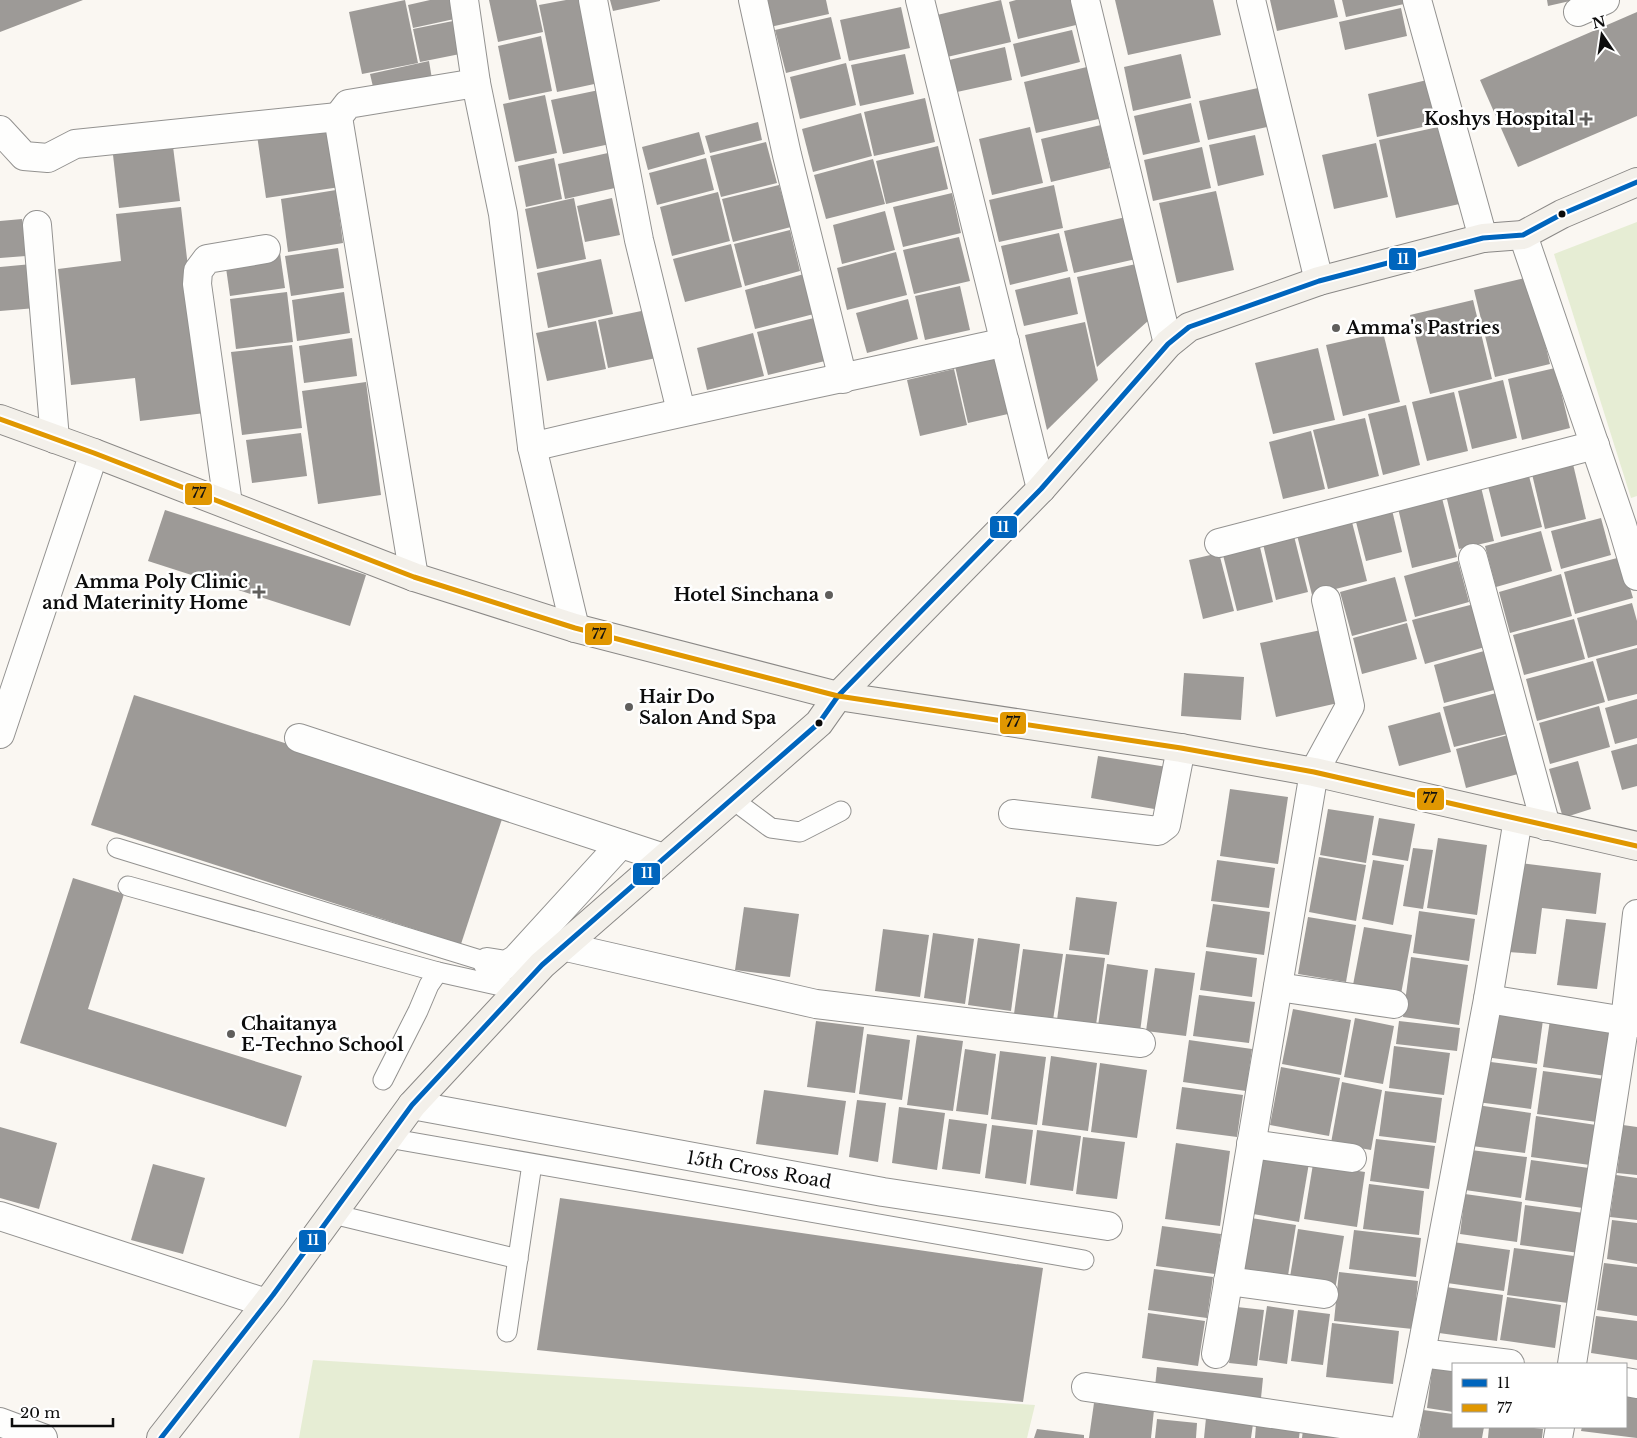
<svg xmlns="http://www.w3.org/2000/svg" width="1637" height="1438" viewBox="0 0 1637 1438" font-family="'Libre Baskerville',serif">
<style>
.green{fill:#e6edd4}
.building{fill:#9d9a97}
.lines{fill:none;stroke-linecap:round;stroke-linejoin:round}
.lane-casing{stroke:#939290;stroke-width:21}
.street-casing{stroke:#939290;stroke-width:30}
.secondary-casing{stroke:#8a8886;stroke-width:30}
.lane{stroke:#fefefd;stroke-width:19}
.street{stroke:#fefefd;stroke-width:28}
.secondary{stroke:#f3f0ea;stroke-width:28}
.bus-1-casing{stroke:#fff;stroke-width:9}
.bus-2-casing{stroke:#fff;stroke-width:9}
.bus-1{stroke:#0065bd;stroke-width:5}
.bus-2{stroke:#e09701;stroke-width:5}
.poi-dot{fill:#5f5e5c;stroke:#fff;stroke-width:2}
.bus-dot{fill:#0c0c0c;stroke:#fff;stroke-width:2}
.labels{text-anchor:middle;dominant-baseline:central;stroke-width:5;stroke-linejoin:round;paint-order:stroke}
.poi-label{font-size:18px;font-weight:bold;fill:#0c0c0c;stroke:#fff;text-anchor:end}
.street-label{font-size:18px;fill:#0c0c0c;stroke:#fff}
.line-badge{stroke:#fff;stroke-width:2}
.badge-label{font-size:14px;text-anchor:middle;font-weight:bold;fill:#fff}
.pale-badge-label{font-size:14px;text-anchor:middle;font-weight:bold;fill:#111}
</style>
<rect width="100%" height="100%" fill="#faf7f2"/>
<g class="green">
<polygon points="1637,222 1637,496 1631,498 1554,254"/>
<polygon points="313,1360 1035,1405 1027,1438 299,1438"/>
</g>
<g class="building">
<polygon points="0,0 83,0 0,32"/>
<polygon points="405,0 418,63 362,74 349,12"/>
<polygon points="430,0 455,0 459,18 413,28 408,5"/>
<polygon points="489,0 536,0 543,32 498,42"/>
<polygon points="566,0 581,0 599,83 557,92 539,5"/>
<polygon points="610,0 660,0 660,1 613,11"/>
<polygon points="764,0 826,0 829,14 770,27"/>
<polygon points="1001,0 1011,42 947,57 937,15"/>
<polygon points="1016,0 1071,0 1076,25 1018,39 1009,2"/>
<polygon points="1115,0 1213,0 1221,35 1128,55"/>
<polygon points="1270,0 1334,0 1338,17 1277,31"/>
<polygon points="1342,0 1403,0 1404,4 1346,17"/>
<polygon points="1547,0 1570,0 1570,1 1548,6"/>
<polygon points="901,7 910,48 849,61 840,20"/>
<polygon points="1401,8 1407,36 1345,50 1339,22"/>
<polygon points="1637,12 1637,116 1518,167 1480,80"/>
<polygon points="831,17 841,59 786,73 775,30"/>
<polygon points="453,21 460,54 420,62 413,29"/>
<polygon points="1072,30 1080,62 1021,77 1013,44"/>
<polygon points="541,36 552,91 509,100 498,46"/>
<polygon points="1005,47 1012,80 957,92 949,60"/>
<polygon points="905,54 914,94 860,106 851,65"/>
<polygon points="1181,54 1191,98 1133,111 1124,67"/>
<polygon points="429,61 432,79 374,91 370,74"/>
<polygon points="846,63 856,105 800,119 790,77"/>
<polygon points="1091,66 1103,118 1036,133 1024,82"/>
<polygon points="1427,80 1436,124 1377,137 1368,94"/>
<polygon points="1258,88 1267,127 1208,140 1199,101"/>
<polygon points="599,90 610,144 563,154 551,100"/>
<polygon points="545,95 557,153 515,162 503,104"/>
<polygon points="925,98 935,142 874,156 864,112"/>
<polygon points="1191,103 1200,142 1143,155 1134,116"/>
<polygon points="861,113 872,156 813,172 802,129"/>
<polygon points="758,122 762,140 710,153 705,136"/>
<polygon points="331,124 340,187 266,198 257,135"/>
<polygon points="1101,125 1110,168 1051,182 1041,139"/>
<polygon points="1447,125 1464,203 1396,218 1379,140"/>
<polygon points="1030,127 1043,183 992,195 979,139"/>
<polygon points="699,132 705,154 648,170 642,147"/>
<polygon points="1255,135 1264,175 1218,186 1209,145"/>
<polygon points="172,139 180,201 119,208 112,146"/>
<polygon points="766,142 777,183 721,197 710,156"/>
<polygon points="1376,143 1388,197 1334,209 1322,155"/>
<polygon points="938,146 948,189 886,204 876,161"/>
<polygon points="1202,147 1211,188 1153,201 1144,160"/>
<polygon points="617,151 624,186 565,199 558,164"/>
<polygon points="554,158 562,199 526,207 518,166"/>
<polygon points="706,158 714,190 657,205 649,173"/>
<polygon points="873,159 885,204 826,219 814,175"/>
<polygon points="779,185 791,227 733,242 722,199"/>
<polygon points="1054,185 1063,228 999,242 989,200"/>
<polygon points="336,190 343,243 288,252 281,199"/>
<polygon points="1216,191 1234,270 1177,283 1159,203"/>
<polygon points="718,192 730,241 672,256 660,207"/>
<polygon points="952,193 961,233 903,247 893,207"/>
<polygon points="574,198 586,259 537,269 525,209"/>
<polygon points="612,198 620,235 585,242 577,206"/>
<polygon points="181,207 205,413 140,421 135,378 71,385 58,269 121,261 116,214"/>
<polygon points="885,211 895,250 842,264 833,225"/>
<polygon points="1126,217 1136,259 1074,273 1064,231"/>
<polygon points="22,219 26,256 0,258 0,221"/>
<polygon points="790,230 800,271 745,286 734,244"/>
<polygon points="1059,233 1068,271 1010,285 1001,246"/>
<polygon points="959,237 970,281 914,294 903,250"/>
<polygon points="731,244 742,287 685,302 673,259"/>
<polygon points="338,248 344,288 291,296 285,256"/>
<polygon points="896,252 907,295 847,310 837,268"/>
<polygon points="280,253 285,288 230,296 225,261"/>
<polygon points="601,259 613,314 548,328 537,273"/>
<polygon points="32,264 36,308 0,311 0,267"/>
<polygon points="1136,264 1149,320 1097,367 1077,277"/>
<polygon points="804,274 814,314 755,329 745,290"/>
<polygon points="1070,277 1078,314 1024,326 1015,290"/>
<polygon points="1529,277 1550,364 1495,377 1474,290"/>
<polygon points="960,286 970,330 925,340 915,296"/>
<polygon points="287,292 293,342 236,349 230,299"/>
<polygon points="344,292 350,333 297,341 292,300"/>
<polygon points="908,299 918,339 867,353 856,313"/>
<polygon points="1473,300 1492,379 1430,394 1410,315"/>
<polygon points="651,309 661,357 608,368 598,320"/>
<polygon points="814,318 825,361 768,375 757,332"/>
<polygon points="596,321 606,369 547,381 536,333"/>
<polygon points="1085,322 1098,380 1047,430 1025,335"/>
<polygon points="1383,332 1400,402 1343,416 1326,345"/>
<polygon points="753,333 764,376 707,390 697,348"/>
<polygon points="352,338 357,376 304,383 299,346"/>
<polygon points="292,345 302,428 242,435 231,352"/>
<polygon points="1318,348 1335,420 1273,434 1255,363"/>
<polygon points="995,357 1008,414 968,423 955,366"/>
<polygon points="1555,368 1570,428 1522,440 1508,379"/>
<polygon points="954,369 967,425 920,436 907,380"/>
<polygon points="1503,380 1517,438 1472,449 1458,391"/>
<polygon points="366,382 381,495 318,504 302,391"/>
<polygon points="1454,392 1468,451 1427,461 1412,402"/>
<polygon points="1406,405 1420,465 1383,475 1368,414"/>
<polygon points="1365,418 1379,476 1328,489 1313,430"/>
<polygon points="1311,431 1325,489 1283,499 1269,442"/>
<polygon points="301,433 307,476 252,483 246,440"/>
<polygon points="1573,464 1586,519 1545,529 1532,474"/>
<polygon points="1529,476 1542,527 1501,537 1488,486"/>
<polygon points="1481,487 1494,541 1459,549 1446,495"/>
<polygon points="1442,498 1457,557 1412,568 1398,508"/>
<polygon points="165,510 366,575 350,626 148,561"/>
<polygon points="1392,510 1402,552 1366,561 1355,518"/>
<polygon points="1601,518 1611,555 1561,569 1551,531"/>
<polygon points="1352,522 1367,581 1312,595 1297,535"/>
<polygon points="1541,531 1552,571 1496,587 1485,546"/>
<polygon points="1294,536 1308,592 1276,600 1263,544"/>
<polygon points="1259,543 1273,602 1237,611 1222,551"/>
<polygon points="1219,553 1234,611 1203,619 1189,560"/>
<polygon points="1621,557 1633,598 1575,614 1564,572"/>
<polygon points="1458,561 1469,602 1415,617 1404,576"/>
<polygon points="1561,574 1572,616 1510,633 1499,592"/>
<polygon points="1395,577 1407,621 1352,636 1340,592"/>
<polygon points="1632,603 1637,621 1637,645 1588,658 1577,618"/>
<polygon points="1474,604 1485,647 1425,664 1412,620"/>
<polygon points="1574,619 1585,659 1524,675 1513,635"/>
<polygon points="1407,623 1417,659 1362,674 1353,638"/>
<polygon points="1321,630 1338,703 1276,717 1260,643"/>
<polygon points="1637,648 1637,694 1608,701 1596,659"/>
<polygon points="1484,651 1494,690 1444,703 1434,665"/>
<polygon points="1593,661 1605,702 1537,721 1526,679"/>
<polygon points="1184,673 1244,677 1241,720 1181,716"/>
<polygon points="1500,692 1511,733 1454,747 1443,707"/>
<polygon points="134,695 504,813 461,944 91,825"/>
<polygon points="1637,699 1637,738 1615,744 1605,708"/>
<polygon points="1599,706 1610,747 1550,764 1539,723"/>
<polygon points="1440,712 1451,752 1399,766 1388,726"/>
<polygon points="1508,735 1518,774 1466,788 1456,749"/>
<polygon points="1637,744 1637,786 1622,790 1611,751"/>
<polygon points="1098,756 1167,767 1160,810 1091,798"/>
<polygon points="1578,761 1591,809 1563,818 1549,769"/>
<polygon points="1230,789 1288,797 1278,864 1220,856"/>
<polygon points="1328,809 1374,816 1366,863 1320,855"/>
<polygon points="1379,818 1415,824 1408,861 1372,855"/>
<polygon points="1438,838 1487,845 1477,915 1427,908"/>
<polygon points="1413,848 1433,850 1423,909 1403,906"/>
<polygon points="1319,857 1366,865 1356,921 1309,912"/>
<polygon points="1217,860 1275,868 1269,908 1211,901"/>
<polygon points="1373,860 1404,865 1393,925 1362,919"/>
<polygon points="1520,863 1601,873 1596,914 1542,908 1536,954 1508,952"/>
<polygon points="73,878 124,894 88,1009 302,1076 286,1127 20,1043"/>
<polygon points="1076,897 1117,902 1109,955 1069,950"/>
<polygon points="1213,904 1270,912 1264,955 1206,947"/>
<polygon points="744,907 799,914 790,977 735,970"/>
<polygon points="1419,911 1475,919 1469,961 1413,953"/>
<polygon points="1308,917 1356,925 1346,982 1298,974"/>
<polygon points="1566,919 1606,923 1597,989 1557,985"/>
<polygon points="1364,927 1412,935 1401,994 1353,985"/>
<polygon points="883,929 929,935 920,997 875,991"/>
<polygon points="933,933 974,939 965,1004 924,998"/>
<polygon points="978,938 1020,944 1011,1011 968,1005"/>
<polygon points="1023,949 1063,954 1053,1020 1014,1014"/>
<polygon points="1206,951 1257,958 1252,997 1200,990"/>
<polygon points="1066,954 1105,958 1096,1025 1057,1020"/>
<polygon points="1411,957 1468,965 1459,1025 1403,1017"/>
<polygon points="1107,964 1148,970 1140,1032 1098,1026"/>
<polygon points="1155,968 1195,973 1186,1036 1146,1031"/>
<polygon points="1199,995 1255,1002 1249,1043 1193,1036"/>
<polygon points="1293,1009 1351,1020 1341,1075 1282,1064"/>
<polygon points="1492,1013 1543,1020 1537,1064 1485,1057"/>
<polygon points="1355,1018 1394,1026 1383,1084 1344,1077"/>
<polygon points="1550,1020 1613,1029 1606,1076 1543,1067"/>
<polygon points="816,1021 864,1027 855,1093 807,1087"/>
<polygon points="1399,1021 1460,1028 1457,1051 1396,1044"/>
<polygon points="867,1034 910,1040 902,1100 859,1094"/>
<polygon points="917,1035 963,1041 953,1111 907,1105"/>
<polygon points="1189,1040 1252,1049 1246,1091 1183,1082"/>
<polygon points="1394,1046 1450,1053 1444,1095 1389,1088"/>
<polygon points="965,1049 996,1054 988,1115 956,1111"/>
<polygon points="1000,1051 1046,1057 1037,1125 991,1119"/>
<polygon points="1051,1056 1097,1063 1088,1131 1042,1125"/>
<polygon points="1483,1061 1537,1068 1531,1109 1477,1102"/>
<polygon points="1100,1063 1147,1070 1137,1138 1091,1132"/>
<polygon points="1281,1067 1340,1078 1329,1136 1270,1125"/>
<polygon points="1543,1071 1603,1079 1597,1122 1537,1114"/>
<polygon points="1342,1082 1382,1090 1371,1150 1331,1143"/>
<polygon points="1182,1087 1243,1095 1237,1137 1176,1129"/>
<polygon points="764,1090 846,1101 838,1155 756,1144"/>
<polygon points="1385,1091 1442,1098 1436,1143 1379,1136"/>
<polygon points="857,1100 886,1103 878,1162 849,1157"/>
<polygon points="1477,1105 1531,1113 1525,1153 1472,1146"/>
<polygon points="899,1107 945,1113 937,1170 892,1163"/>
<polygon points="1536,1116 1596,1125 1590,1165 1531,1157"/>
<polygon points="949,1119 987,1124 980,1174 942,1169"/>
<polygon points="992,1125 1033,1130 1026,1184 985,1178"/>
<polygon points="1623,1125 1637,1127 1637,1175 1617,1173"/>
<polygon points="0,1127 57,1143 39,1209 0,1198"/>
<polygon points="1037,1130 1081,1136 1073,1191 1030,1185"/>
<polygon points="1083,1137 1125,1142 1117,1199 1076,1194"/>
<polygon points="1376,1139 1435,1146 1429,1189 1370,1181"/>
<polygon points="1176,1143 1230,1151 1220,1226 1165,1219"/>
<polygon points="1471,1150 1527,1157 1521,1198 1465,1190"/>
<polygon points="1263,1155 1309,1163 1299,1222 1253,1214"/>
<polygon points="1531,1160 1589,1168 1583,1208 1525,1200"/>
<polygon points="153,1164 205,1178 183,1254 131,1240"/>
<polygon points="1313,1164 1365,1172 1357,1227 1304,1219"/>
<polygon points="1616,1175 1637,1178 1637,1220 1610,1217"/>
<polygon points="1369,1184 1424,1191 1419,1235 1363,1229"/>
<polygon points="1465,1194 1522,1202 1517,1242 1460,1234"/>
<polygon points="560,1198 1043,1268 1023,1402 537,1350"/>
<polygon points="1525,1205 1584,1213 1579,1253 1520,1245"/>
<polygon points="1251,1218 1296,1225 1287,1282 1242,1275"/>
<polygon points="1612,1220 1637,1223 1637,1264 1607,1259"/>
<polygon points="1162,1226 1221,1234 1215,1274 1156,1266"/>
<polygon points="1298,1229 1344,1236 1335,1290 1289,1283"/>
<polygon points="1354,1230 1421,1238 1416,1277 1349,1269"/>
<polygon points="1453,1242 1510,1250 1504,1291 1447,1283"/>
<polygon points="1514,1248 1574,1256 1568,1303 1507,1295"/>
<polygon points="1604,1263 1637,1267 1637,1316 1597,1310"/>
<polygon points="1154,1269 1213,1277 1207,1318 1148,1310"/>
<polygon points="1339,1272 1418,1281 1413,1329 1334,1321"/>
<polygon points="1446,1287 1503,1295 1497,1341 1439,1333"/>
<polygon points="1507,1297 1561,1305 1555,1348 1500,1340"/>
<polygon points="1267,1306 1294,1310 1287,1364 1259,1360"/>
<polygon points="1237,1307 1264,1310 1257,1366 1229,1363"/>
<polygon points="1298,1310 1330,1314 1323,1365 1291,1361"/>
<polygon points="1148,1313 1205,1321 1198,1366 1142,1358"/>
<polygon points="1596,1316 1637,1321 1637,1360 1591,1353"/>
<polygon points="1332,1323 1399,1331 1393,1384 1326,1377"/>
<polygon points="1433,1362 1453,1365 1453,1412 1427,1408"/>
<polygon points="1157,1367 1263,1378 1261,1398 1155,1387"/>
<polygon points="1626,1390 1637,1391 1637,1438 1581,1431 1582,1427 1626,1427"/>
<polygon points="1094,1403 1154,1410 1151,1438 1089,1438"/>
<polygon points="1423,1410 1453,1414 1453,1427 1484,1427 1482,1438 1419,1438"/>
<polygon points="1206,1418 1253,1424 1251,1438 1204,1438"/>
<polygon points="1157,1419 1197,1423 1196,1438 1155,1438"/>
<polygon points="1256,1425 1300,1430 1299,1438 1255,1438"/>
<polygon points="1489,1427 1525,1427 1543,1429 1542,1438 1488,1438"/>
<polygon points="1037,1429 1084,1435 1084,1438 1034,1438"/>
<polygon points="1303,1430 1344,1438 1302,1438"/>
</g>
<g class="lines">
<defs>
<g id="lane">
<polyline points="732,799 771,828 800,832 841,811"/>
<polyline points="117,848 487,962"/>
<polyline points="128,886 438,972 519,990"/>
<polyline points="383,1080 418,1011 429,985 438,972"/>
<polyline points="388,1138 1084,1260"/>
<polyline points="333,1214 518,1259"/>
<polyline points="507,1332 532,1164"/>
</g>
<g id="street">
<polyline points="464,0 476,83 503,214 532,447 575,628"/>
<polyline points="593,0 639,240 681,411"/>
<polyline points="753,0 787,155 843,379"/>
<polyline points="920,0 1041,489"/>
<polyline points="1085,0 1168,344"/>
<polyline points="1251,0 1319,281"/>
<polyline points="1417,0 1483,238"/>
<polyline points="1578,12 1605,0"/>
<polyline points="0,130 24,156 48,158 75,144 338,117"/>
<polyline points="37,225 55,439"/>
<polyline points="1523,235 1622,525 1637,576"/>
<path d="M 532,447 C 689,409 847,378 1005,342"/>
<polyline points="228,504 197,284 198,271 207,259 266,249"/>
<polyline points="1219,543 1595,445"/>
<polyline points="1473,558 1546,826"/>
<polyline points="414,577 338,117 348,104 476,83"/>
<polyline points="0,734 94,453"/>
<polyline points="299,738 664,858"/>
<polyline points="1013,814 1158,831 1166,825 1181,748"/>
<polyline points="562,946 816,1004 1141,1043"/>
<polyline points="487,962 506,965 516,959 621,844"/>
<polyline points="1278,987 1394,1004"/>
<polyline points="1488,999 1637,1023"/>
<polyline points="412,1105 883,1192 1108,1226"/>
<polyline points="1251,1144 1352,1158"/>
<polyline points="0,1216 266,1303"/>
<polyline points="1228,1281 1324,1294"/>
<polyline points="1216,1354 1314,772 1350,706 1326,600"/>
<polyline points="1510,1364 1421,1353 1488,999 1518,819"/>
<polyline points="1572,1364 1625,1021 1637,914"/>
<polyline points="1626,1382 1637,1384"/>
<polyline points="1086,1387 1403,1433"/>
<polyline points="0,1422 43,1438"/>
<polyline points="1403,1438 1421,1353"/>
<polyline points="1558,1438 1560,1427"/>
</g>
<g id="secondary">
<polyline points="0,419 94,453 414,577 575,628 838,696 1181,748 1314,772 1637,846"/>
<polyline points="161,1438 273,1295 412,1105 542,965 819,723 838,696 1041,489 1168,344 1189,327 1319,281 1483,238 1523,235 1562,214 1637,182"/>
</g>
</defs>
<use href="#lane" class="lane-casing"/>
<use href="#street" class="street-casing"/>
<use href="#secondary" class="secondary-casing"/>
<use href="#lane" class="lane"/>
<use href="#street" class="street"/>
<use href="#secondary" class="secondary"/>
<defs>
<polyline id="bus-1" points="161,1438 273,1295 412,1105 542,965 819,723 838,696 1041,489 1168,344 1189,327 1319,281 1483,238 1523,235 1562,214 1637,182"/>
<polyline id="bus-2" points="0,419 94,453 414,577 575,628 838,696 1181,748 1314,772 1637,846"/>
</defs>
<use href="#bus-1" class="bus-1-casing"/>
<use href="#bus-2" class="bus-2-casing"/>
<use href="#bus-1" class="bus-1"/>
<use href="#bus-2" class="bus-2"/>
</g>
<g class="poi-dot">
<path d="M1583.5 111.5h5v5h5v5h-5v5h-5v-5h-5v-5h5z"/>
<circle cx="1336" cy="328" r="5"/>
<path d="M256.5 584.5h5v5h5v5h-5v5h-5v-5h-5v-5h5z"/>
<circle cx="829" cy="595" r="5"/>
<circle cx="629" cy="707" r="5"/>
<circle cx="231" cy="1034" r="5"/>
</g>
<g class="bus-dot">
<circle cx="1562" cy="214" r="4.5"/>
<circle cx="819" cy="723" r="4.5"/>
</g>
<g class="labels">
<g class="poi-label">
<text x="1575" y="119">Koshys Hospital</text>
<text x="1346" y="328" text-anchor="start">Amma's Pastries</text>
<text x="248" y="582">Amma Poly Clinic<tspan x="248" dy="21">and Materinity Home</tspan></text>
<text x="819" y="595">Hotel Sinchana</text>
<text x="639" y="697" text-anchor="start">Hair Do<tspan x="639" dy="21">Salon And Spa</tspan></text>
<text x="241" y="1024" text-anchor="start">Chaitanya<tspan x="241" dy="21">E-Techno School</tspan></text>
</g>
<g class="street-label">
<text transform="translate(759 1170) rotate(10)">15th Cross Road</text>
</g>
</g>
<g class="line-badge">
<rect x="1388" y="247" width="29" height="24" rx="5" fill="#0065bd"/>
<rect x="184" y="482" width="29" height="24" rx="5" fill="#e09701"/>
<rect x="989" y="515" width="29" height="24" rx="5" fill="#0065bd"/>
<rect x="584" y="622" width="29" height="24" rx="5" fill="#e09701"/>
<rect x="999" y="711" width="28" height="24" rx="5" fill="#e09701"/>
<rect x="1416" y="787" width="29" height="24" rx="5" fill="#e09701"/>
<rect x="632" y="862" width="29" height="24" rx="5" fill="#0065bd"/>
<rect x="298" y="1229" width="29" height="24" rx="5" fill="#0065bd"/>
</g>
<g class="badge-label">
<text x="1403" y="264">11</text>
<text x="1003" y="532">11</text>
<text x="647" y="878">11</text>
<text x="313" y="1245">11</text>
</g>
<g class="pale-badge-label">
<text x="199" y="498">77</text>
<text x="599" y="639">77</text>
<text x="1013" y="727">77</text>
<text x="1430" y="803">77</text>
</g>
<rect x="1452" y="1363" width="175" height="65" fill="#ffffff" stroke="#9e9e9e"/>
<rect x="1462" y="1379" width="25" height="8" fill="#0065bd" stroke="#9e9e9e"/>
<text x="1497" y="1388" font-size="15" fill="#0c0c0c">11</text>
<rect x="1462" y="1404" width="25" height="8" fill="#e09701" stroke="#9e9e9e"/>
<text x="1497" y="1413" font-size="15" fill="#0c0c0c">77</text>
<g transform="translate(1602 35) rotate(347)" stroke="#ffffff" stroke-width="4" paint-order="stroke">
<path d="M0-4L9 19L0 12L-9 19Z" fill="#0c0c0c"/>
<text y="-8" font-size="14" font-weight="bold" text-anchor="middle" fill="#0c0c0c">N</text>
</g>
<path d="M12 1418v8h101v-8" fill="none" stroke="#0c0c0c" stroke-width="2.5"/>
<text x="20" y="1418" font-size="15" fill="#0c0c0c" stroke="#ffffff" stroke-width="4" paint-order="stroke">20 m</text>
</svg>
